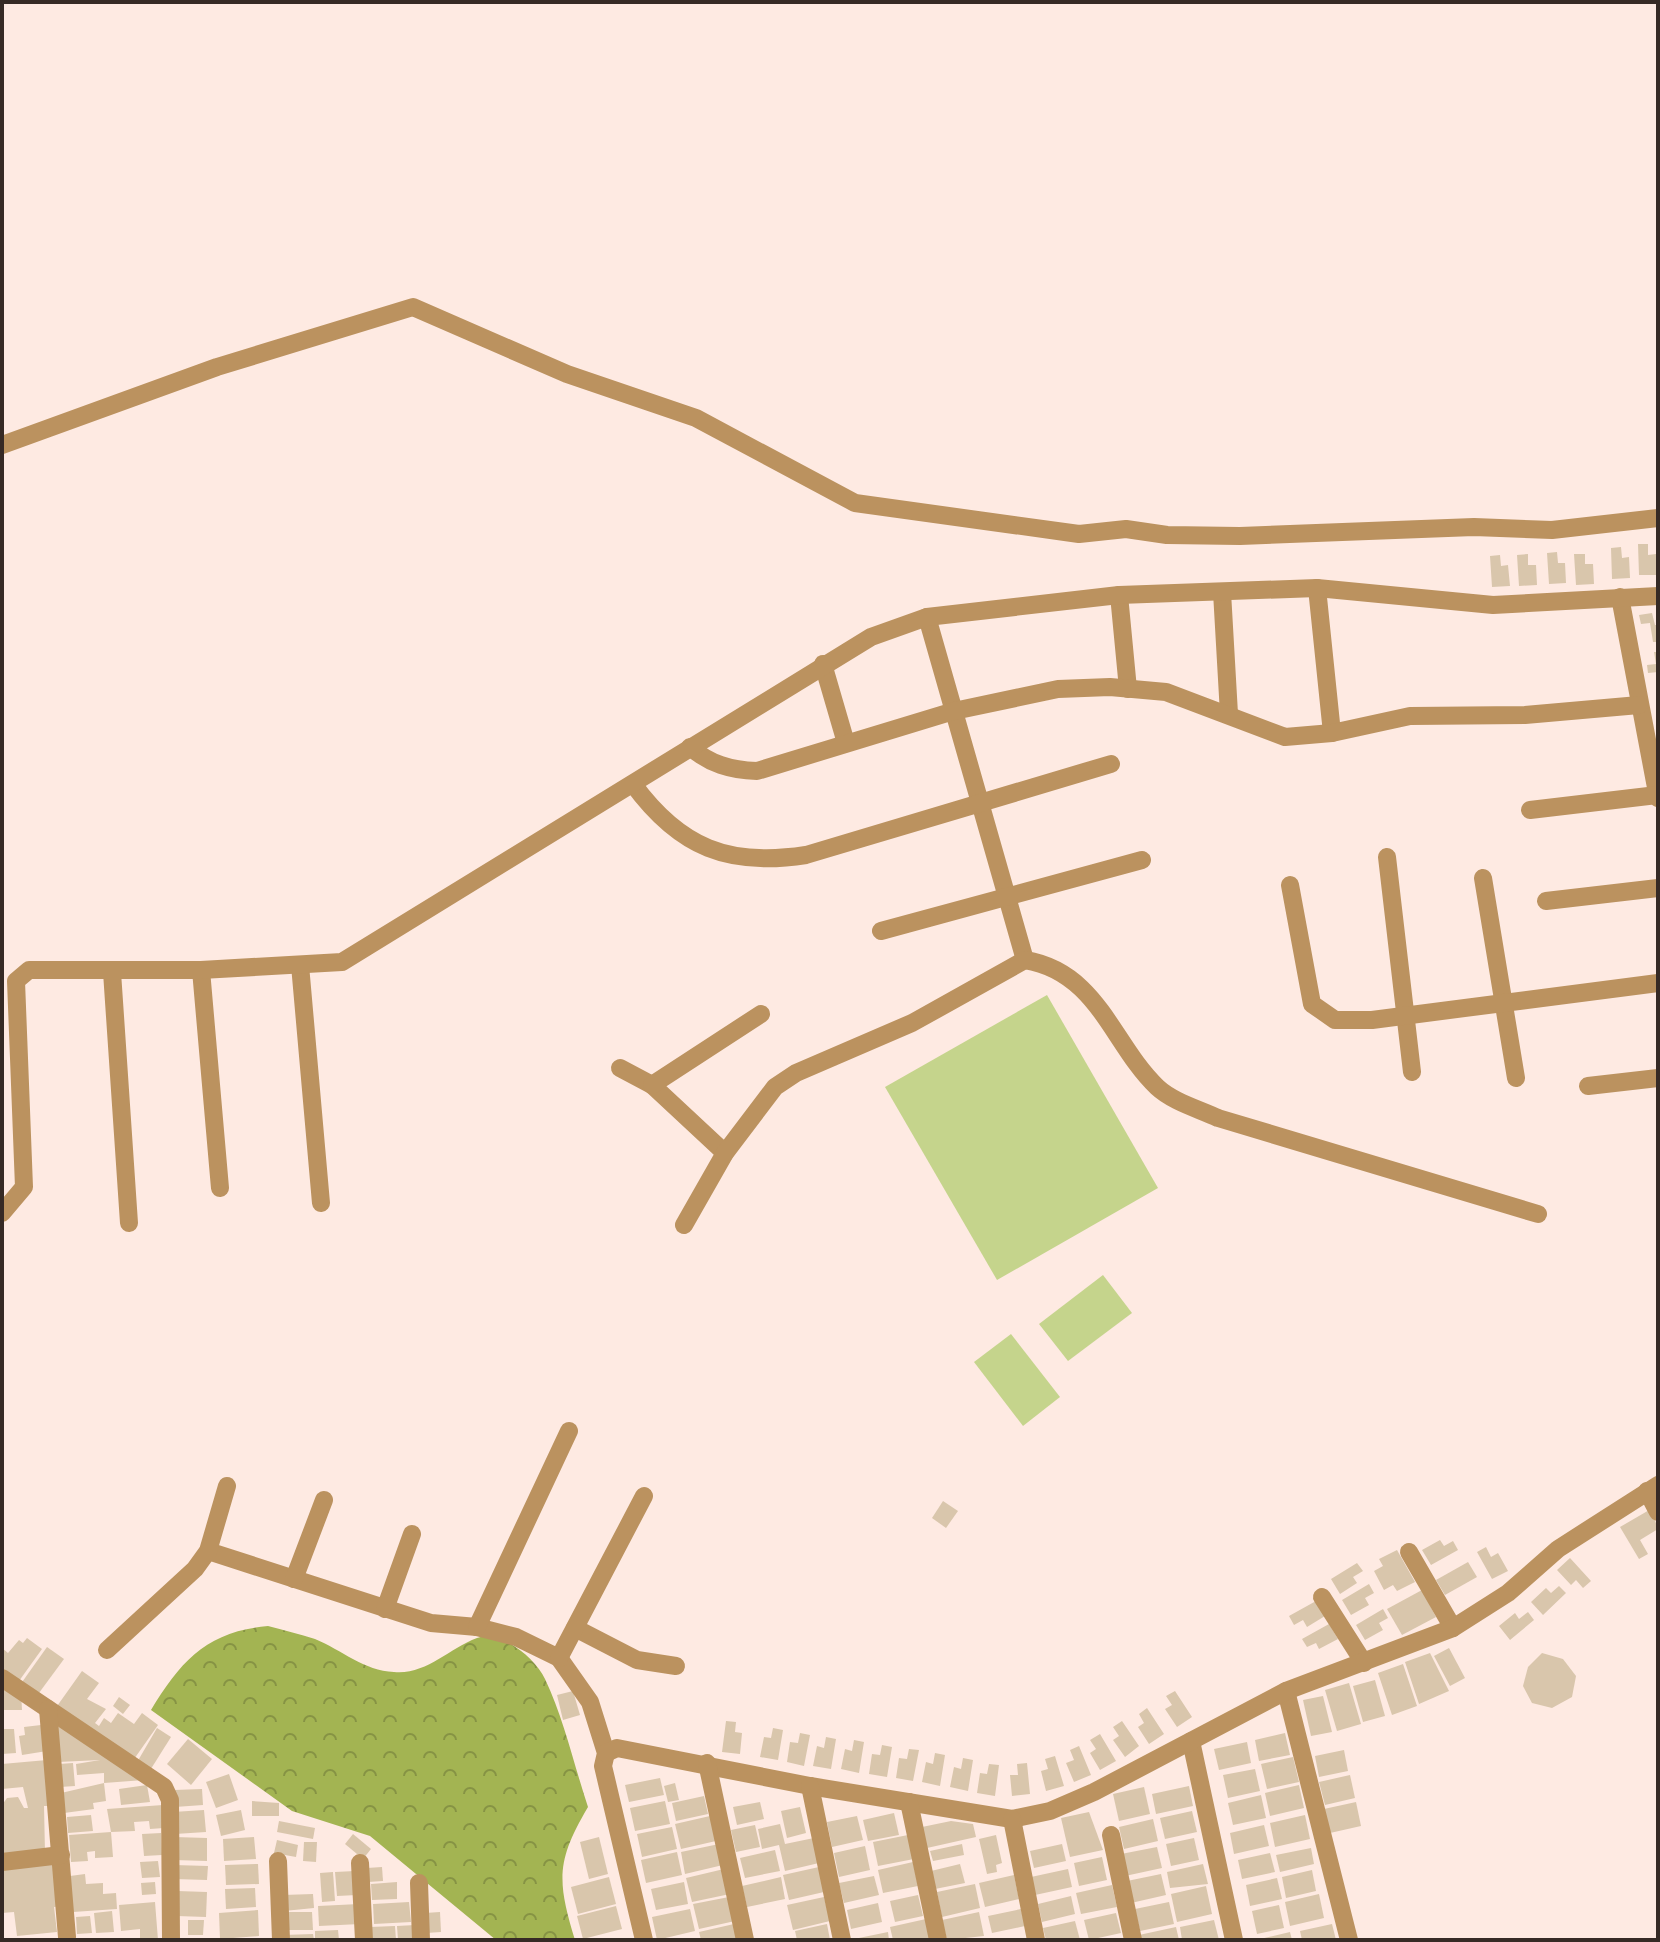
<svg xmlns="http://www.w3.org/2000/svg" width="1660" height="1942" viewBox="0 0 1660 1942" font-family="'Nunito Sans',sans-serif">
<style>
.forest{fill:url(#forest-crowns)}
.pitch{fill:#c5d48c}
.building{fill:#d9c6ac}
.lines{fill:none;stroke-linecap:round;stroke-linejoin:round}
.minor{stroke:#bb925f;stroke-width:18}
</style>
<defs>
<pattern id="forest-crowns" width="20" height="18" patternUnits="userSpaceOnUse" patternTransform="scale(2)"><rect width="20" height="18" fill="#a3b452"/><path d="M2 6a3 3 0 1 1 6 0M12 15a3 3 0 1 1 6 0" fill="none" stroke="#869344"/></pattern>
</defs>
<rect width="100%" height="100%" fill="#feeae2"/>
<path class="forest" d="M 268,1626 C 283,1630 300,1634 315,1639 C 342,1650 364,1671 394,1672 C 426,1675 448,1649 477,1638 C 502,1630 535,1658 545,1679 C 564,1719 574,1765 588,1807 C 556,1861 557,1881 575,1940 L 496,1940 L 370,1836 L 292,1811 L 151,1710 C 181,1660 208,1631 268,1626 Z"/>
<g class="pitch">
<polygon points="1047,995 1158,1188 997,1280 885,1087"/>
<polygon points="1103,1275 1132,1313 1068,1361 1039,1324"/>
<polygon points="1011,1334 1060,1397 1023,1426 974,1362"/>
</g>
<g class="building">
<polygon points="1638,544 1648,544 1648,555 1656,554 1657,575 1639,575"/>
<polygon points="1621,547 1622,558 1629,557 1630,578 1612,579 1611,548"/>
<polygon points="1557,552 1558,563 1565,563 1566,583 1549,584 1547,553"/>
<polygon points="1528,554 1528,565 1536,565 1537,585 1519,586 1517,555"/>
<polygon points="1574,554 1585,554 1585,564 1593,564 1594,584 1576,585"/>
<polygon points="1500,555 1501,566 1508,565 1510,586 1492,587 1490,556"/>
<polygon points="1652,613 1655,625 1658,625 1658,642 1653,642 1650,623 1641,624 1639,615"/>
<polygon points="1654,652 1658,652 1658,672 1648,673 1647,665 1656,664"/>
<polygon points="943,1501 958,1511 946,1528 932,1518"/>
<polygon points="1651,1509 1658,1529 1640,1540 1648,1554 1639,1559 1620,1527"/>
<polygon points="1440,1540 1444,1546 1453,1541 1458,1550 1431,1565 1422,1550"/>
<polygon points="1486,1547 1491,1557 1498,1553 1508,1571 1492,1579 1477,1552"/>
<polygon points="1397,1550 1415,1582 1397,1591 1393,1585 1384,1590 1374,1571 1383,1566 1379,1559"/>
<polygon points="1570,1558 1591,1581 1583,1588 1576,1580 1571,1585 1557,1570"/>
<polygon points="1468,1562 1477,1577 1445,1595 1436,1580"/>
<polygon points="1357,1563 1363,1571 1353,1577 1357,1583 1340,1594 1331,1579"/>
<polygon points="1369,1584 1374,1593 1365,1598 1369,1605 1351,1615 1342,1600"/>
<polygon points="1559,1586 1566,1593 1543,1615 1531,1602 1546,1588 1551,1593"/>
<polygon points="1422,1590 1436,1617 1402,1635 1387,1609"/>
<polygon points="1316,1601 1325,1616 1307,1627 1303,1620 1294,1625 1289,1616"/>
<polygon points="1383,1609 1388,1618 1379,1623 1383,1630 1365,1640 1356,1625"/>
<polygon points="1528,1612 1534,1620 1510,1640 1499,1626 1515,1613 1519,1619"/>
<polygon points="1329,1624 1338,1639 1319,1649 1316,1643 1307,1647 1302,1639"/>
<polygon points="27,1638 42,1649 19,1681 2,1669 2,1648 8,1653 19,1640 23,1643"/>
<polygon points="47,1647 64,1659 36,1697 20,1685"/>
<polygon points="1449,1648 1465,1678 1450,1686 1434,1656"/>
<polygon points="1430,1653 1449,1691 1419,1704 1405,1662"/>
<polygon points="1542,1653 1563,1659 1576,1676 1572,1697 1552,1708 1532,1703 1523,1686 1528,1667"/>
<polygon points="1403,1664 1417,1706 1392,1715 1378,1673"/>
<polygon points="82,1671 99,1683 87,1699 106,1709 95,1723 99,1726 104,1718 111,1723 118,1713 134,1724 142,1713 158,1725 132,1762 55,1709"/>
<polygon points="1375,1680 1385,1716 1363,1722 1353,1686"/>
<polygon points="1349,1683 1361,1724 1337,1731 1325,1690"/>
<polygon points="2,1689 21,1692 22,1710 2,1710"/>
<polygon points="573,1691 580,1715 563,1720 557,1695"/>
<polygon points="1175,1691 1192,1717 1177,1727 1165,1709 1172,1705 1166,1696"/>
<polygon points="1323,1696 1332,1732 1311,1736 1303,1700"/>
<polygon points="119,1697 130,1705 123,1714 113,1706"/>
<polygon points="1147,1708 1164,1734 1149,1744 1138,1727 1144,1723 1139,1714"/>
<polygon points="726,1721 736,1722 735,1732 742,1733 740,1754 722,1752"/>
<polygon points="1122,1721 1139,1746 1125,1757 1113,1740 1119,1736 1113,1727"/>
<polygon points="63,1723 144,1780 104,1783 104,1773 77,1775 76,1764 100,1760 58,1762 55,1729"/>
<polygon points="41,1725 47,1751 22,1755 19,1736 25,1735 24,1727"/>
<polygon points="157,1728 171,1737 149,1772 136,1764"/>
<polygon points="773,1728 783,1730 778,1760 760,1757 764,1737 771,1738"/>
<polygon points="2,1729 14,1729 16,1753 2,1754"/>
<polygon points="800,1733 810,1735 804,1766 787,1762 790,1742 798,1743"/>
<polygon points="1285,1733 1290,1755 1259,1761 1255,1740"/>
<polygon points="1100,1734 1116,1761 1100,1770 1090,1753 1096,1749 1090,1740"/>
<polygon points="826,1737 836,1739 831,1769 813,1766 817,1746 824,1748"/>
<polygon points="188,1739 212,1759 191,1785 167,1764"/>
<polygon points="854,1740 864,1742 859,1773 841,1769 845,1749 852,1751"/>
<polygon points="1247,1742 1251,1763 1219,1770 1214,1749"/>
<polygon points="882,1745 892,1747 887,1777 869,1774 872,1754 880,1755"/>
<polygon points="1079,1746 1091,1775 1074,1782 1066,1763 1074,1760 1070,1750"/>
<polygon points="909,1749 919,1750 913,1781 896,1778 899,1758 907,1759"/>
<polygon points="1344,1750 1348,1771 1319,1777 1315,1756"/>
<polygon points="935,1753 945,1755 940,1786 922,1782 926,1762 933,1764"/>
<polygon points="1055,1756 1064,1786 1046,1791 1041,1771 1048,1769 1045,1759"/>
<polygon points="1293,1757 1299,1782 1267,1789 1261,1764"/>
<polygon points="963,1758 973,1760 968,1791 950,1787 954,1767 961,1769"/>
<polygon points="47,1760 51,1806 44,1806 45,1853 2,1857 2,1805 7,1798 18,1797 24,1808 28,1808 23,1787 2,1789 2,1764"/>
<polygon points="73,1763 75,1786 60,1787 59,1764"/>
<polygon points="1027,1763 1030,1794 1012,1796 1010,1775 1018,1775 1017,1764"/>
<polygon points="989,1764 999,1765 995,1796 977,1793 980,1773 987,1774"/>
<polygon points="1255,1769 1260,1791 1228,1798 1223,1775"/>
<polygon points="229,1774 238,1800 216,1808 206,1782"/>
<polygon points="1350,1775 1355,1798 1325,1805 1319,1782"/>
<polygon points="660,1778 664,1795 629,1802 625,1785"/>
<polygon points="104,1783 106,1801 93,1803 94,1809 64,1813 61,1793"/>
<polygon points="675,1783 679,1800 668,1802 664,1786"/>
<polygon points="147,1785 150,1802 121,1805 119,1789"/>
<polygon points="1299,1785 1304,1808 1270,1816 1265,1793"/>
<polygon points="1189,1786 1193,1806 1156,1814 1152,1794"/>
<polygon points="1144,1787 1150,1814 1119,1821 1113,1794"/>
<polygon points="202,1789 203,1805 175,1807 174,1790"/>
<polygon points="1261,1795 1266,1818 1233,1825 1228,1803"/>
<polygon points="704,1796 708,1814 676,1821 672,1803"/>
<polygon points="252,1801 279,1803 279,1816 252,1816"/>
<polygon points="665,1801 670,1824 635,1831 630,1808"/>
<polygon points="760,1802 764,1819 737,1825 733,1807"/>
<polygon points="1356,1802 1361,1826 1330,1833 1324,1809"/>
<polygon points="163,1805 164,1828 150,1829 149,1821 134,1822 135,1831 111,1832 107,1809"/>
<polygon points="800,1807 806,1833 787,1838 781,1811"/>
<polygon points="204,1810 206,1832 175,1834 173,1812"/>
<polygon points="241,1810 245,1830 221,1836 216,1815"/>
<polygon points="1192,1811 1197,1832 1165,1839 1160,1818"/>
<polygon points="1089,1812 1103,1850 1070,1857 1061,1818"/>
<polygon points="894,1813 899,1835 868,1841 863,1820"/>
<polygon points="91,1815 93,1831 68,1833 67,1817"/>
<polygon points="1305,1815 1310,1839 1275,1847 1270,1823"/>
<polygon points="710,1816 716,1841 681,1849 675,1824"/>
<polygon points="857,1816 863,1840 832,1847 827,1822"/>
<polygon points="1153,1819 1158,1841 1124,1849 1119,1827"/>
<polygon points="279,1821 315,1828 313,1839 277,1832"/>
<polygon points="951,1821 973,1824 976,1837 927,1848 922,1827"/>
<polygon points="780,1824 785,1844 814,1838 819,1863 785,1871 779,1845 762,1849 758,1829"/>
<polygon points="755,1825 760,1847 736,1852 731,1830"/>
<polygon points="1264,1825 1269,1846 1234,1854 1230,1833"/>
<polygon points="672,1827 677,1849 642,1857 637,1834"/>
<polygon points="111,1832 113,1857 95,1858 95,1851 87,1852 88,1861 71,1862 69,1835"/>
<polygon points="161,1833 162,1855 144,1856 142,1834"/>
<polygon points="353,1834 371,1849 363,1859 345,1844"/>
<polygon points="908,1835 914,1859 878,1866 873,1842"/>
<polygon points="996,1835 1002,1863 996,1865 997,1872 987,1874 979,1839"/>
<polygon points="174,1837 207,1838 207,1861 174,1860"/>
<polygon points="254,1837 256,1859 224,1861 223,1839"/>
<polygon points="599,1837 608,1874 589,1879 580,1842"/>
<polygon points="1194,1838 1199,1860 1171,1866 1166,1844"/>
<polygon points="277,1840 298,1845 296,1857 274,1853"/>
<polygon points="304,1842 317,1842 316,1862 303,1861"/>
<polygon points="719,1844 723,1865 685,1874 681,1852"/>
<polygon points="962,1844 964,1855 933,1861 930,1851"/>
<polygon points="1062,1844 1066,1861 1034,1868 1030,1851"/>
<polygon points="865,1846 870,1870 839,1877 834,1853"/>
<polygon points="1157,1847 1162,1868 1125,1876 1121,1854"/>
<polygon points="1311,1848 1314,1864 1280,1872 1276,1855"/>
<polygon points="775,1850 780,1871 745,1878 740,1858"/>
<polygon points="677,1852 682,1875 646,1883 641,1860"/>
<polygon points="1270,1853 1275,1872 1242,1879 1238,1860"/>
<polygon points="1102,1857 1107,1880 1079,1886 1074,1863"/>
<polygon points="59,1859 64,1906 54,1907 57,1932 17,1936 14,1912 2,1913 2,1864"/>
<polygon points="158,1861 160,1877 142,1878 140,1862"/>
<polygon points="913,1862 918,1886 883,1893 878,1870"/>
<polygon points="258,1864 259,1884 226,1885 225,1865"/>
<polygon points="960,1864 965,1883 935,1889 931,1871"/>
<polygon points="1203,1864 1208,1884 1170,1888 1167,1872"/>
<polygon points="174,1865 208,1866 207,1880 174,1879"/>
<polygon points="382,1867 383,1881 368,1882 367,1868"/>
<polygon points="819,1867 824,1892 789,1900 783,1875"/>
<polygon points="724,1869 730,1894 692,1902 686,1878"/>
<polygon points="1068,1869 1072,1887 1035,1895 1031,1877"/>
<polygon points="1312,1870 1316,1891 1286,1898 1282,1877"/>
<polygon points="355,1871 357,1895 337,1896 335,1872"/>
<polygon points="333,1872 335,1901 322,1902 320,1873"/>
<polygon points="85,1874 86,1884 103,1883 103,1894 116,1893 117,1909 73,1912 70,1876"/>
<polygon points="1161,1874 1166,1895 1131,1903 1127,1881"/>
<polygon points="1014,1875 1019,1899 985,1907 979,1883"/>
<polygon points="874,1876 879,1895 844,1903 839,1883"/>
<polygon points="609,1877 616,1904 578,1914 571,1887"/>
<polygon points="781,1877 785,1899 747,1907 742,1886"/>
<polygon points="1277,1878 1282,1899 1250,1906 1246,1885"/>
<polygon points="155,1882 156,1894 142,1895 141,1883"/>
<polygon points="397,1882 397,1899 372,1900 371,1884"/>
<polygon points="684,1882 688,1904 656,1910 651,1889"/>
<polygon points="975,1884 980,1908 942,1917 937,1892"/>
<polygon points="1112,1885 1117,1907 1081,1914 1076,1893"/>
<polygon points="1206,1886 1212,1914 1177,1922 1171,1894"/>
<polygon points="255,1888 256,1907 226,1909 225,1889"/>
<polygon points="177,1891 207,1892 206,1917 177,1916"/>
<polygon points="313,1894 314,1908 284,1911 283,1895"/>
<polygon points="1319,1894 1324,1918 1290,1926 1285,1902"/>
<polygon points="918,1895 923,1916 895,1922 890,1901"/>
<polygon points="1071,1896 1075,1914 1042,1922 1038,1904"/>
<polygon points="729,1897 735,1921 699,1929 693,1904"/>
<polygon points="824,1897 830,1921 793,1930 787,1905"/>
<polygon points="155,1902 158,1940 140,1940 140,1929 121,1931 119,1905"/>
<polygon points="409,1902 411,1922 374,1924 373,1904"/>
<polygon points="1169,1902 1174,1924 1140,1931 1135,1909"/>
<polygon points="878,1903 882,1922 851,1929 847,1910"/>
<polygon points="359,1904 360,1924 319,1926 318,1906"/>
<polygon points="1279,1905 1284,1928 1257,1934 1252,1911"/>
<polygon points="616,1906 622,1929 583,1939 577,1916"/>
<polygon points="690,1909 695,1931 657,1940 652,1917"/>
<polygon points="1021,1909 1025,1926 992,1933 988,1916"/>
<polygon points="258,1910 259,1936 220,1939 219,1913"/>
<polygon points="112,1911 114,1932 96,1933 94,1913"/>
<polygon points="283,1912 312,1912 313,1930 284,1930"/>
<polygon points="440,1912 441,1932 426,1933 425,1913"/>
<polygon points="979,1912 984,1936 947,1940 942,1920"/>
<polygon points="1116,1913 1121,1933 1089,1940 1084,1920"/>
<polygon points="90,1916 92,1933 77,1934 76,1917"/>
<polygon points="926,1919 930,1940 893,1940 890,1927"/>
<polygon points="188,1920 204,1920 203,1935 188,1935"/>
<polygon points="1214,1920 1219,1940 1182,1940 1180,1927"/>
<polygon points="1075,1921 1080,1940 1046,1940 1043,1928"/>
<polygon points="734,1924 738,1940 701,1940 699,1932"/>
<polygon points="827,1924 830,1940 797,1940 795,1931"/>
<polygon points="1332,1924 1336,1940 1302,1940 1300,1931"/>
<polygon points="415,1925 416,1940 398,1940 397,1926"/>
<polygon points="395,1926 396,1940 371,1940 370,1927"/>
<polygon points="1176,1927 1179,1940 1140,1940 1139,1935"/>
<polygon points="338,1930 339,1940 315,1940 315,1931"/>
<polygon points="888,1932 889,1940 854,1940 854,1939"/>
<polygon points="1290,1932 1292,1940 1260,1940 1260,1939"/>
<polygon points="313,1934 314,1940 284,1940 284,1935"/>
</g>
<g class="lines">
<g class="minor">
<polyline points="2,445 217,367 413,307 567,374 696,418 855,503 1079,534 1126,529 1167,535 1240,536 1474,527 1552,530 1658,518"/>
<polyline points="1317,588 1332,733"/>
<polyline points="1222,592 1229,714"/>
<polyline points="1119,595 1128,689"/>
<polyline points="1620,597 1658,798"/>
<polyline points="927,617 1025,960"/>
<polyline points="823,664 846,743"/>
<path d="M 690,747 C 710,764 730,770 757,771 L 954,711 L 1058,689 L 1110,687 L 1166,692 L 1285,737 L 1332,733 L 1410,716 L 1525,715 L 1639,705"/>
<path d="M 633,784 C 680,848 729,867 806,855 L 1111,764"/>
<polyline points="1530,810 1657,795"/>
<polyline points="1387,857 1412,1072"/>
<polyline points="1483,878 1516,1078"/>
<polyline points="1290,885 1312,1004 1335,1020 1372,1020 1658,983"/>
<polyline points="1546,901 1658,888"/>
<polyline points="881,931 1142,860"/>
<polyline points="300,965 321,1203"/>
<polyline points="201,970 220,1188"/>
<polyline points="112,972 129,1223"/>
<polyline points="620,1068 652,1085 725,1153"/>
<polyline points="652,1085 761,1014"/>
<polyline points="1588,1086 1658,1078"/>
<polyline points="2,1213 24,1187 16,981 29,970 201,970 342,962 871,637 927,617 1119,595 1317,588 1493,605 1658,596"/>
<path d="M 684,1225 L 725,1153 L 775,1087 L 796,1073 L 912,1023 L 1025,960 C 1098,972 1112,1044 1157,1087 C 1173,1102 1199,1109 1218,1118 L 1538,1214"/>
<polyline points="1647,1491 1658,1512"/>
<polyline points="208,1551 431,1623 477,1627 516,1637 559,1658 590,1702 606,1753 603,1766 644,1940"/>
<polyline points="1409,1552 1453,1628"/>
<polyline points="294,1579 324,1500"/>
<polyline points="1322,1597 1364,1663"/>
<polyline points="385,1609 412,1534"/>
<polyline points="477,1627 569,1431"/>
<polyline points="575,1628 637,1660 676,1666"/>
<polyline points="107,1650 195,1569 208,1551 227,1486"/>
<polyline points="559,1658 644,1496"/>
<polyline points="2,1678 164,1787 170,1800 171,1940"/>
<polyline points="1286,1691 1349,1940"/>
<polyline points="48,1709 67,1937"/>
<polyline points="1191,1741 1234,1940"/>
<polyline points="606,1753 617,1748 810,1786 1012,1819 1050,1811 1094,1792 1286,1691 1453,1628 1508,1593 1558,1549 1658,1485"/>
<polyline points="707,1763 745,1940"/>
<polyline points="810,1786 842,1940"/>
<polyline points="909,1802 938,1940"/>
<polyline points="1012,1819 1036,1940"/>
<polyline points="1111,1835 1133,1940"/>
<polyline points="278,1861 281,1940"/>
<polyline points="2,1862 61,1855"/>
<polyline points="360,1863 364,1940"/>
<polyline points="419,1883 421,1940"/>
</g>
</g>
<rect width="1660" height="1942" fill="none" stroke="#362a25" stroke-width="8"/>
</svg>
